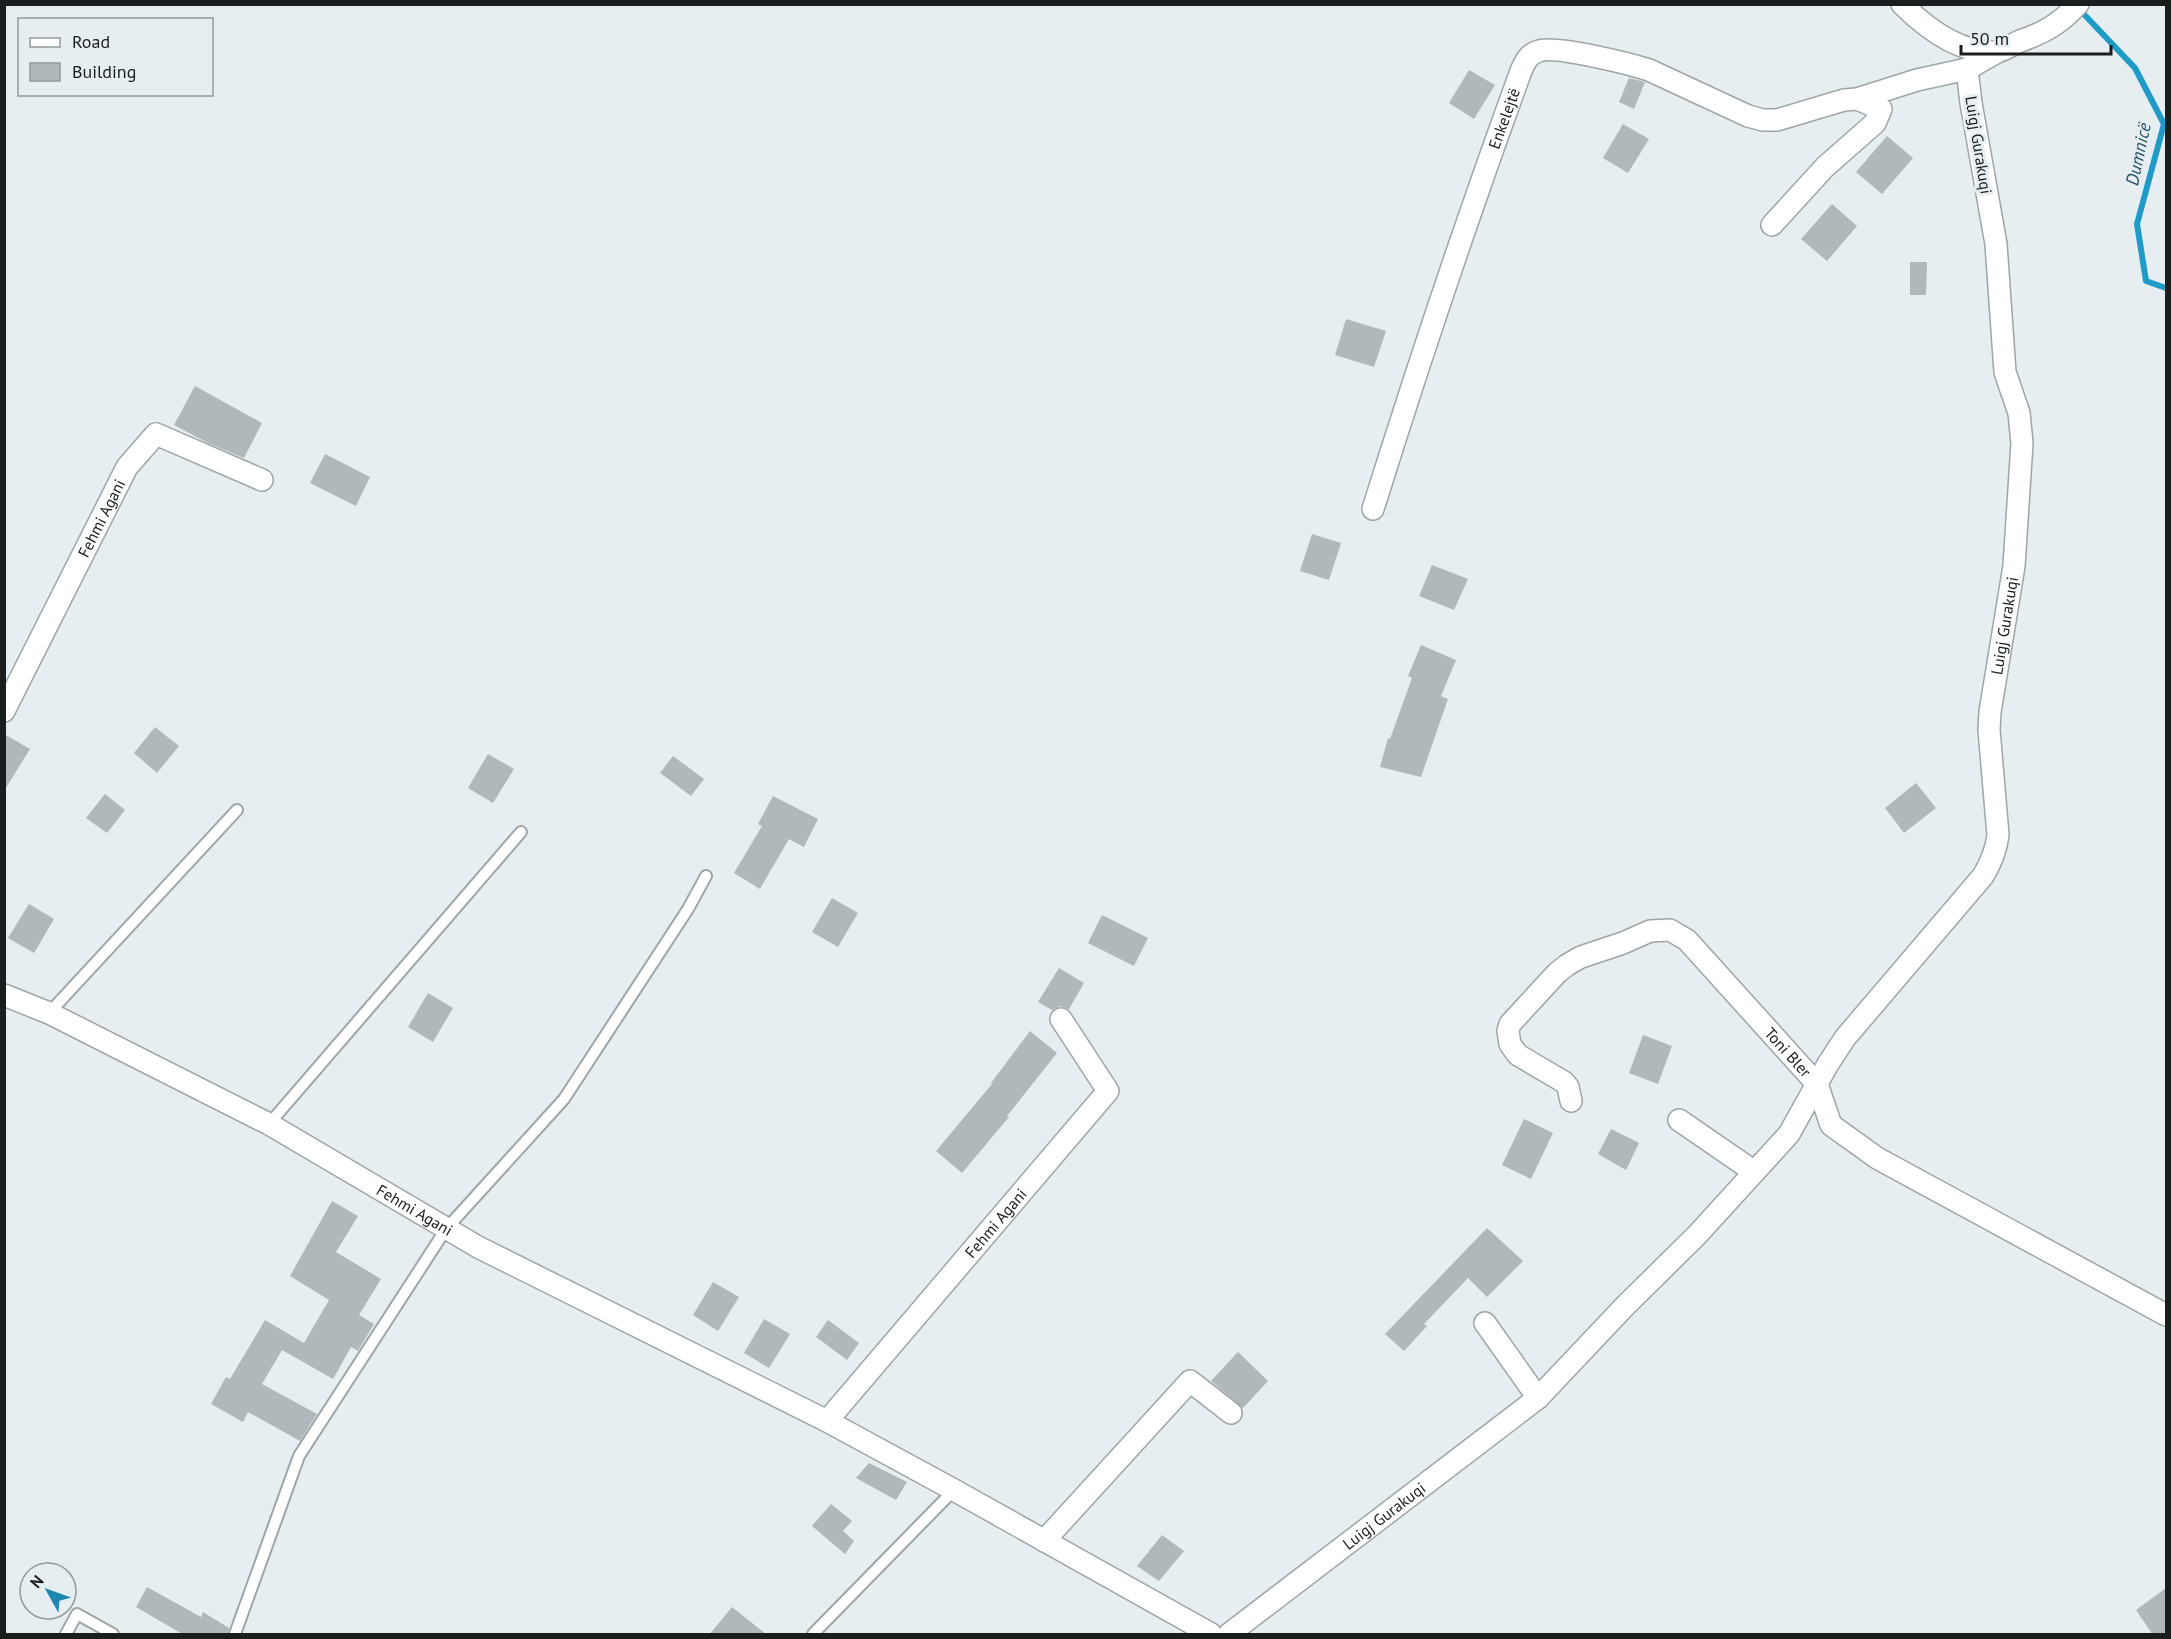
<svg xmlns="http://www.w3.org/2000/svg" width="2171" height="1639" viewBox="0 0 2171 1639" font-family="'PT Sans',sans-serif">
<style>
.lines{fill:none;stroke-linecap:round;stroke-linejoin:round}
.stream{stroke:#209bc8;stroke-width:6}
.building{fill:#b0b8bc}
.service-casing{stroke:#9ea5a9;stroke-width:14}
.minor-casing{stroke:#9ea5a9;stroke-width:24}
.service{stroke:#fff;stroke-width:10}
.minor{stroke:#fff;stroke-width:21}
.labels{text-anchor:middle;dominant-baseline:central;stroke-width:6;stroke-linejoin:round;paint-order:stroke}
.street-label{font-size:16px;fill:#1a1d1e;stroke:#e6eef2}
.water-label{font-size:18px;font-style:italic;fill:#225064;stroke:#e6eef2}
</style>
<rect width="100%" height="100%" fill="#e6eef2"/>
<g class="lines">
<polyline class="stream" points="2079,9 2135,68 2164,124 2137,224 2146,281 2166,288"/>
</g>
<g class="building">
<polygon points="1469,70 1495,85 1474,119 1449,103"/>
<polygon points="1629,78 1645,82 1634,109 1619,102"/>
<polygon points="1623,124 1649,139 1628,173 1603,158"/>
<polygon points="1887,136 1913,158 1882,194 1856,172"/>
<polygon points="1832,204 1857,226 1827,261 1801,239"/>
<polygon points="1910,262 1927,262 1926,295 1910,295"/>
<polygon points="1346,319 1386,331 1374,367 1335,355"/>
<polygon points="195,386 262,423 244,458 208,443 174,425"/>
<polygon points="325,454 370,477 356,506 310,483"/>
<polygon points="1312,534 1341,543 1329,580 1300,571"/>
<polygon points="1432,565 1468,579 1454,610 1419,596"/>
<polygon points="1421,645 1456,660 1441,696 1448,699 1421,777 1380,767 1388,738 1390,739 1412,678 1408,676"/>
<polygon points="155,727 179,746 157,773 134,753"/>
<polygon points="4,734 30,749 4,791"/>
<polygon points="488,754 514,769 493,803 468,788"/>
<polygon points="673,756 704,779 691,796 660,773"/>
<polygon points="1916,783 1936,808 1904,833 1885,808"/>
<polygon points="105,794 125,810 107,833 86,818"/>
<polygon points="773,796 818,819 804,847 789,839 760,889 734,873 762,826 758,824"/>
<polygon points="832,898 858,913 838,947 812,932"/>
<polygon points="29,904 54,919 34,953 8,938"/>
<polygon points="1102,915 1148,938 1134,966 1088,943"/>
<polygon points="1059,968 1084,983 1069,1009 1060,1006 1052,1010 1038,1002"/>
<polygon points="428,993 453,1008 433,1042 408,1027"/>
<polygon points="1030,1031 1057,1053 1007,1116 1009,1117 962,1173 936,1151 992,1084 991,1083"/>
<polygon points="1643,1035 1672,1046 1658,1084 1629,1073"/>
<polygon points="1524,1119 1553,1133 1531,1179 1502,1165"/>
<polygon points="1611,1129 1639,1143 1626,1170 1598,1154"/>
<polygon points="332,1201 358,1216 336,1252 381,1279 359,1315 374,1324 358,1351 351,1347 333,1379 282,1350 262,1384 317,1414 300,1441 248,1412 243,1422 211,1404 226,1377 230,1379 265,1320 304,1343 329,1300 290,1276"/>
<polygon points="1487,1228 1523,1261 1487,1297 1468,1278 1424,1324 1427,1326 1404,1351 1385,1334"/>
<polygon points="713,1282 739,1297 718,1331 693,1315"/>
<polygon points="764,1319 790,1334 769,1368 744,1353"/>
<polygon points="828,1320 859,1343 847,1360 816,1337"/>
<polygon points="1238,1352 1268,1381 1243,1408 1211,1381"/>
<polygon points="869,1463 907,1482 896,1500 856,1478"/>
<polygon points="831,1504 852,1521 843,1531 854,1541 845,1554 812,1526"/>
<polygon points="1162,1535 1184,1551 1159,1581 1137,1566"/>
<polygon points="147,1587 201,1617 203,1612 229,1628 228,1635 184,1635 136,1607"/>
<polygon points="2166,1588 2166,1635 2153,1635 2136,1610"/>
<polygon points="732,1607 767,1635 709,1635"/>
</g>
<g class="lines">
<defs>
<g id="service">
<polyline points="49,1013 237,810"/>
<polyline points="269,1124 521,832"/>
<polyline points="66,1634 77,1614 113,1634"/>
<polyline points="235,1634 299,1456 446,1229 564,1099 688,909 706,876"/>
<polyline points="813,1634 954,1490"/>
</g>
<g id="minor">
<path d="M 1902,4 C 1926,28 1959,53 1995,52 C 2003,52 2013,44 2020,41 C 2044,33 2061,23 2078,4"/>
<polyline points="1772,225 1825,167 1875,123 1881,109 1857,99"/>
<path id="s1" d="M 1373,509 C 1419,362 1468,216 1521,71 C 1525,62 1528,54 1539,51 C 1555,45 1630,64 1649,70 L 1748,116 L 1763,120 L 1777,120 L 1844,100 L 1857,99 L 1917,80 L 1967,69 L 1997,52"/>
<path id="s2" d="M 4,711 L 127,467 L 156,434 L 262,480"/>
<path id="s3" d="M 4,995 L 49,1013 L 269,1124 L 478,1247 L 827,1421 L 954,1490 L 1211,1634"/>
<path id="s4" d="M 1571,1101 L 1568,1087 L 1564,1082 L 1518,1055 L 1510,1044 L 1508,1031 L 1510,1024 L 1557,973 L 1567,965 L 1581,957 L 1623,943 L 1650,931 L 1670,930 L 1687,940 L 1817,1084 L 1831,1125 L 1877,1158 L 2166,1315"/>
<polyline points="1679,1120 1753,1171"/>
<polyline points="1485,1323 1538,1398"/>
<path id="s5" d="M 827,1421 L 1108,1091 L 1061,1019"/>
<polyline points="1044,1541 1190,1381 1231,1413"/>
<path id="s6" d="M 1229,1634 L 1538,1398 L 1625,1306 L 1697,1235 L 1789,1134 L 1828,1064 L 1845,1038 L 1983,876 C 1991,863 1996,851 1998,835 L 1989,730 L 1990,712 L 2014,566 L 2022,443 L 2019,413 L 2005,372 L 1996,244 L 1971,103 L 1967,69"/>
</g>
</defs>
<use href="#service" class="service-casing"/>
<use href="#minor" class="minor-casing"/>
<use href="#service" class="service"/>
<use href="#minor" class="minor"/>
</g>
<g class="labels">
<g class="street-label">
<text stroke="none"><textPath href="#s1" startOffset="412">Enkelejtë</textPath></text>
<text transform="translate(1979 145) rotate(81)">Luigj Gurakuqi</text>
<text stroke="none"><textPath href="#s2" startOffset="216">Fehmi Agani</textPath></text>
<text stroke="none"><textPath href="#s6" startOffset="1332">Luigj Gurakuqi</textPath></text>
<text stroke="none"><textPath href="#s4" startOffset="471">Toni Bler</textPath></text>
<text stroke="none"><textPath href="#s3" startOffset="464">Fehmi Agani</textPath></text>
<text stroke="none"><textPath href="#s5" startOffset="260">Fehmi Agani</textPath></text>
<text stroke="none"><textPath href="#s6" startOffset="195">Luigj Gurakuqi</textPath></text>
</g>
<g class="water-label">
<text transform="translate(2138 154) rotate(-78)">Dumnicë</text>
</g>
</g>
<rect width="2171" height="1639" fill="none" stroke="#1a1d1e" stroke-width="12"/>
<rect x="18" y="18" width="195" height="78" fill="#e6eef2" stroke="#949a9d" stroke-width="1.5"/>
<rect x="30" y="38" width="30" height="9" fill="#ffffff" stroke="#949a9d" stroke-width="1.5"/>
<text x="72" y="48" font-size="18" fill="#1a1d1e">Road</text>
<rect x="30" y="63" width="30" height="18" fill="#b0b8bc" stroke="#949a9d" stroke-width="1.5"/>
<text x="72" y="78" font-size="18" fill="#1a1d1e">Building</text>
<g transform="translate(48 1591) rotate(310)"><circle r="28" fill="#e6eef2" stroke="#949a9d" stroke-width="1.5"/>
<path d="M0-4.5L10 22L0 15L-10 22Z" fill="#1d87af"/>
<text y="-9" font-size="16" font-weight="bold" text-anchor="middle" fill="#1a1d1e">N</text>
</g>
<path d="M1961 45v9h150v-9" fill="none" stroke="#1a1d1e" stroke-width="3"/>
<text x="1970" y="45" font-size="18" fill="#1a1d1e" stroke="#e6eef2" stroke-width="4.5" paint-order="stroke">50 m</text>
</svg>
